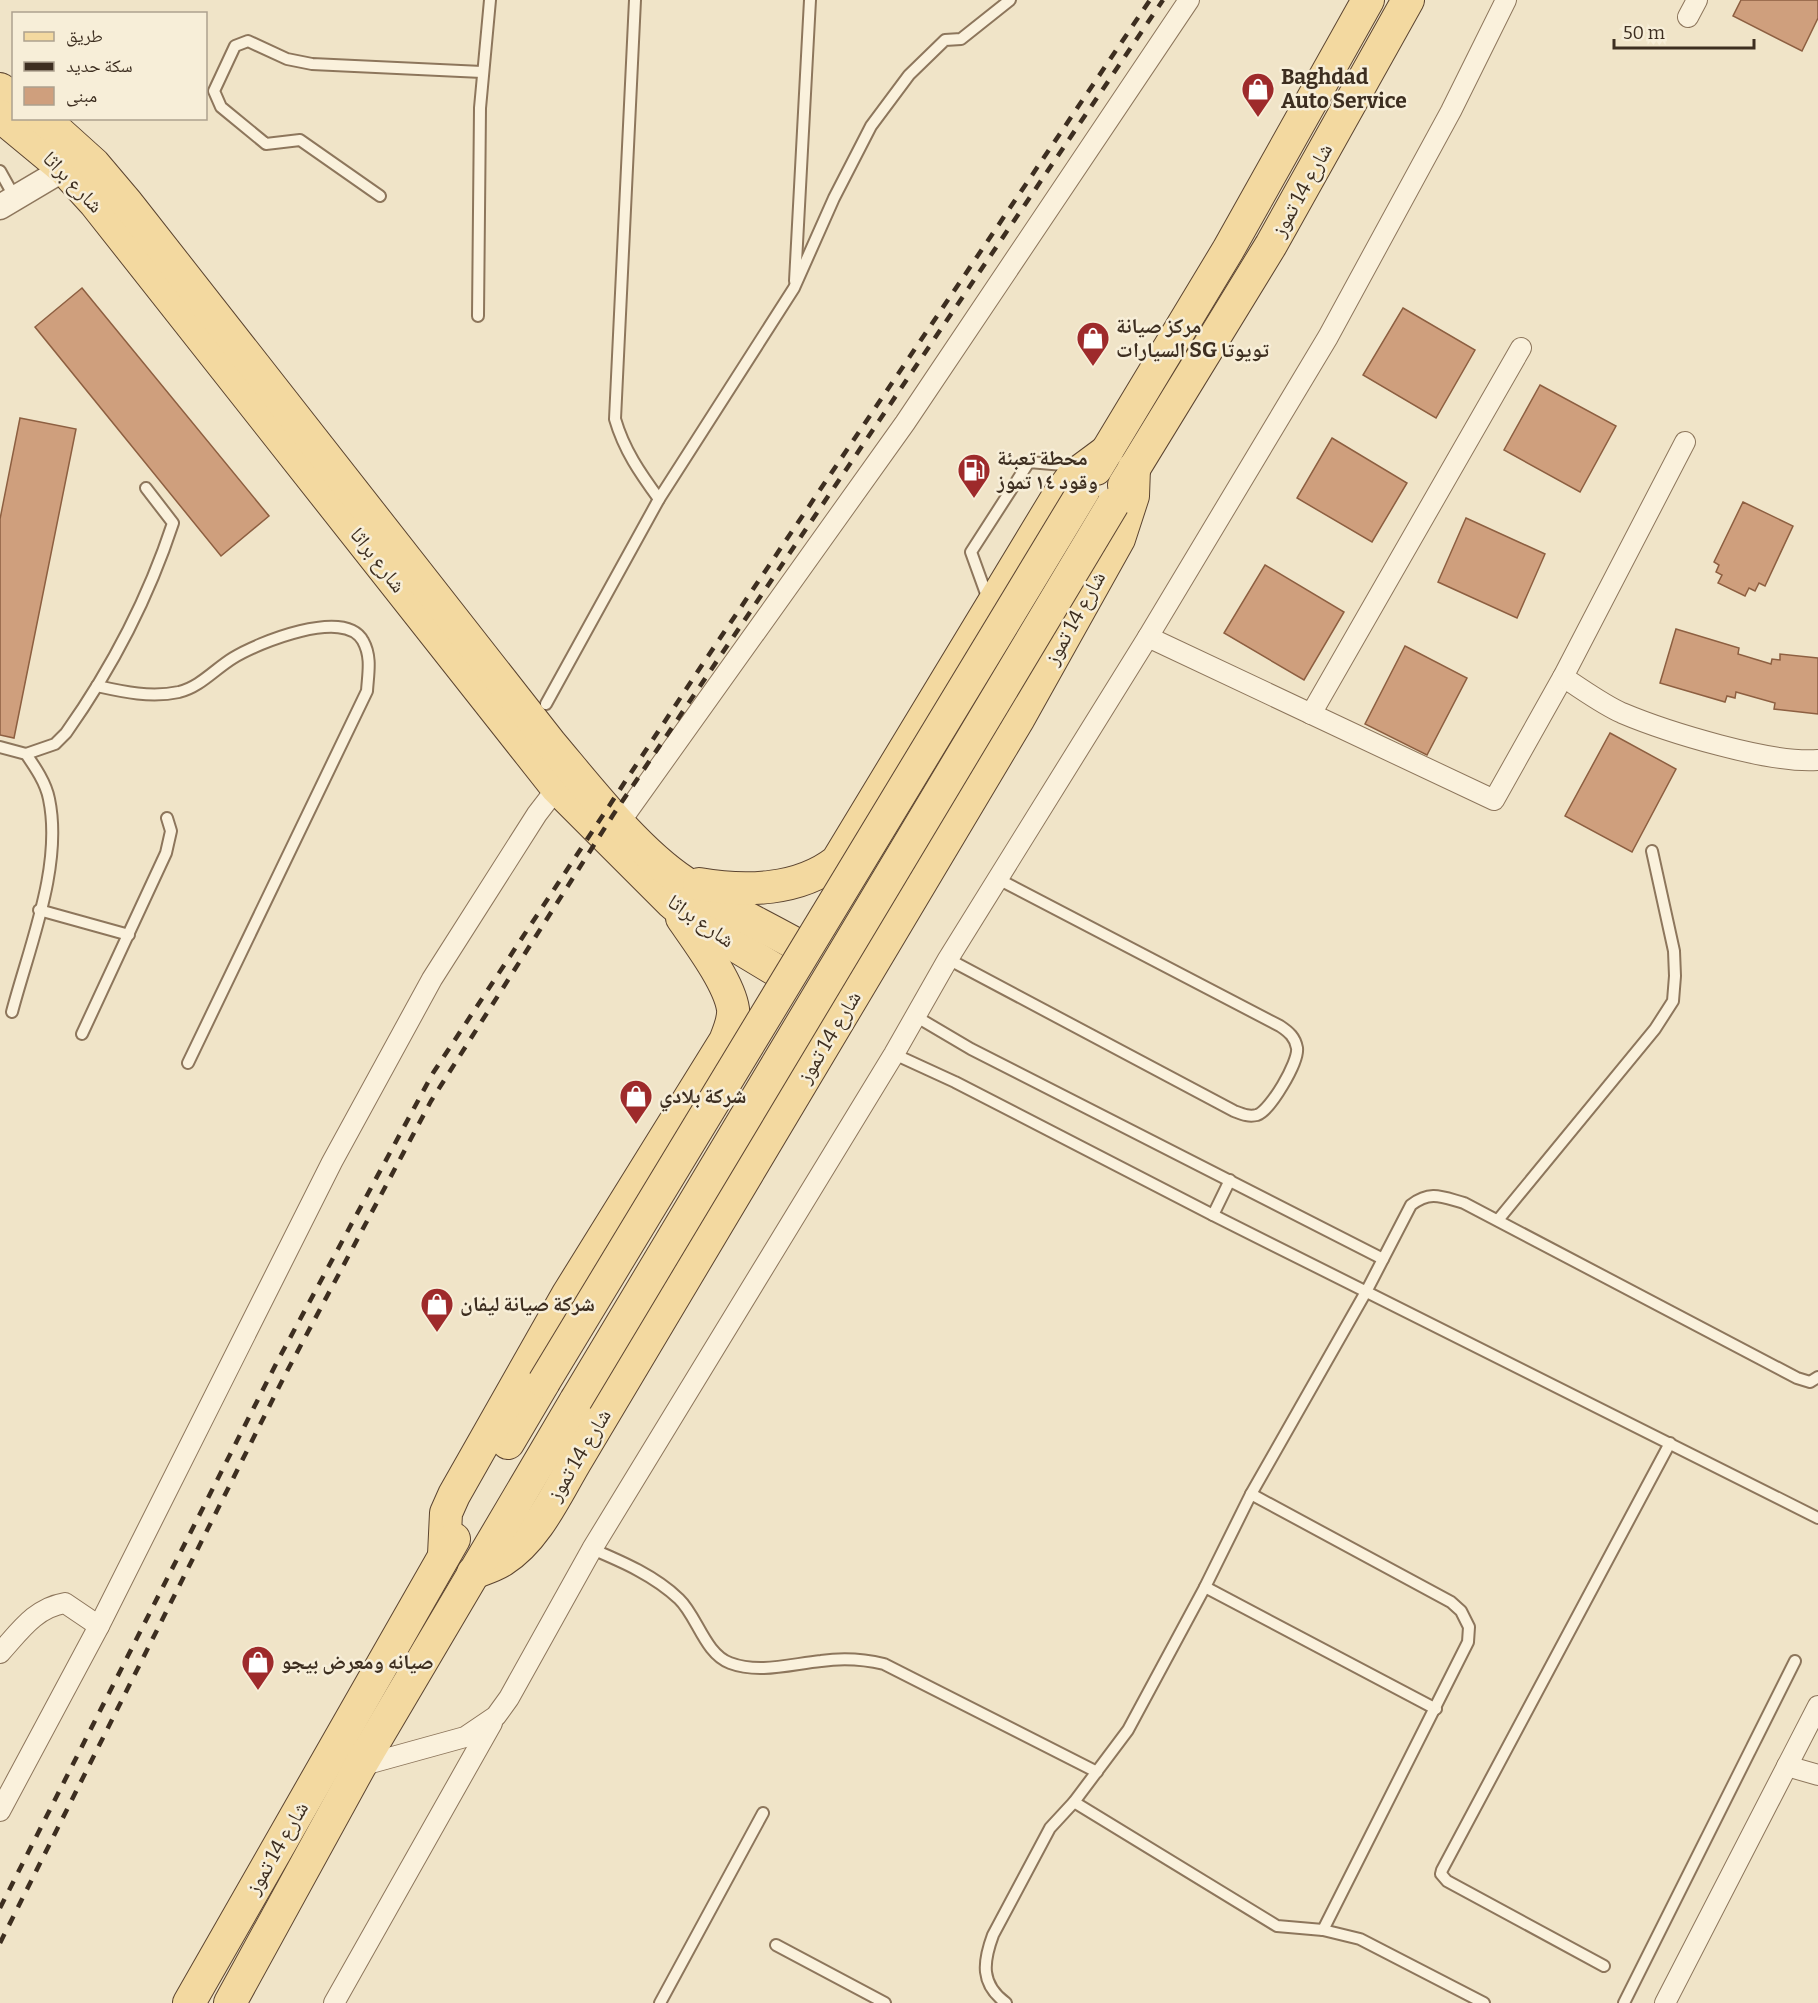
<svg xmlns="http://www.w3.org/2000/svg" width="1818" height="2003" viewBox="0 0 1818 2003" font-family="Bitter,'Noto Naskh Arabic',serif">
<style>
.building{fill:#cf9f7d;stroke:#8d5f41;stroke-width:1.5}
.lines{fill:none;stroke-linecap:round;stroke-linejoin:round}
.service-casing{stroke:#8d765c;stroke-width:14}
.minor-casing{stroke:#8d765c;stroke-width:22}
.tertiary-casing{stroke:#8d765c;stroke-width:27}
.primary-casing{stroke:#5b4430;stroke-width:34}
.service{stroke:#faf1dc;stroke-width:10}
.minor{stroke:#faf1dc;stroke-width:20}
.tertiary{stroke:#faf1dc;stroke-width:24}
.primary{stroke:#f3d9a0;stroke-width:32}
.rail{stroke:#3d2e20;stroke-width:4.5;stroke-dasharray:10 10;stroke-linecap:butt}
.primary-bridge-casing{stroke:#5b4430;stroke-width:34;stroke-linecap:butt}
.primary-bridge{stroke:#f3d9a0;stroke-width:32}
.labels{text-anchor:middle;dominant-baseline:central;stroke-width:5;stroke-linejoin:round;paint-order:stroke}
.poi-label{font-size:21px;font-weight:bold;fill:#3d2e20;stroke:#f7eed8;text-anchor:start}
.street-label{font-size:21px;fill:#3d2e20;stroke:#f7eed8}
</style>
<rect width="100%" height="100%" fill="#f0e4c8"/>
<g class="building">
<polygon points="1741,0 1818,0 1818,18 1802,51 1733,16"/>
<polygon points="82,288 269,516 221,556 35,327"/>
<polygon points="1403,308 1475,350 1436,418 1363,375"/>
<polygon points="1540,385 1616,426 1580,492 1504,450"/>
<polygon points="20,418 76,429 14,738 0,735 0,519"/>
<polygon points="1332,438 1407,483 1372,542 1297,498"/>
<polygon points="1743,502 1793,526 1765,586 1759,583 1755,591 1749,588 1745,596 1718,583 1722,575 1716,572 1719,565 1714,562"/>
<polygon points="1466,518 1545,554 1517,618 1438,582"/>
<polygon points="1265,565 1344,612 1304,680 1224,633"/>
<polygon points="1676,629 1739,648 1738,654 1771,664 1772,659 1780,660 1780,654 1818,658 1818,714 1774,709 1775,703 1736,692 1735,698 1727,696 1725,702 1660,683"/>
<polygon points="1405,646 1467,678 1427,755 1365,724"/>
<polygon points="1610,733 1676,769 1632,852 1565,816"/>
</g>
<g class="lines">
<defs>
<g id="service">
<path d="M 635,0 L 615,419 C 624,450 640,473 659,499"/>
<polyline points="0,171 15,198"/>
<polyline points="380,196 300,140 266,144 221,107 214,91 235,46 248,41 287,59 312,64 482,72"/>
<polyline points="795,281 810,0"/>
<polyline points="478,316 480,108 490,0"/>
<polyline points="988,599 971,552 1029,462 1075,466"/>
<path d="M 97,686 C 124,692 151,698 179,692 C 200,687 215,669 233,658 C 257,643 345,607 363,641 C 372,657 368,674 367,691 L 188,1063"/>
<polyline points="546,704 659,499 794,288 834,198 871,126 909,75 945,40 961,39 1010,0"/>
<path d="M 0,747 L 26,754 C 35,767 46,783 49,799 C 63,866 29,947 12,1012"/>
<path d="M 26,754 L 55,744 L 66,733 C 112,668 148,599 173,523 L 146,488"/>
<polyline points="39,910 129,935"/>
<path d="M 948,959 L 1234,1111 C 1242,1114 1248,1117 1257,1115 C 1270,1111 1299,1062 1297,1048 C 1295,1037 1289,1032 1280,1026 L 998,879"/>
<polyline points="915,1016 971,1049 1383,1259"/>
<polyline points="82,1034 166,853 171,831 167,818"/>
<polyline points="894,1054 955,1082 1213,1215 1818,1518"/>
<polyline points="1213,1215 1230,1180"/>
<polyline points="1498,1220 1655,1029 1673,1001 1675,976 1674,951 1652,851"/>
<polyline points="1251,1494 1451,1602 1461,1611 1469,1627 1468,1642 1323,1930"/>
<path d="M 592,1549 C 623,1562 655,1576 679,1599 C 697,1616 705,1654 730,1663 C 759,1674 791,1664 821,1661 C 842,1658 863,1659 884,1664 L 1097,1772"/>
<polyline points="1205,1587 1436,1709"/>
<polyline points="1074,1802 1277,1926 1323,1930 1360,1939 1484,2003"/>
<polyline points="776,1945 885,2003"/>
<polyline points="1604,1966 1447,1881 1441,1874 1442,1870 1670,1443"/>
<polyline points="660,2003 763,1813"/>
<path d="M 1006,2003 C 980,1984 983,1962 993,1935 L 1050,1828 L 1074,1802 L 1128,1730 L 1205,1587 L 1251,1494 L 1367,1290 L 1411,1205 C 1431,1190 1442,1197 1464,1203 L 1797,1378 L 1810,1382 L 1818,1377"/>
<polyline points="1624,2003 1795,1661"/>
</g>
<g id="minor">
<polyline points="1688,17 1697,0"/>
<polyline points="1148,637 1494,800 1563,677 1685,442"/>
<path d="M 1563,677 C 1582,689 1602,704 1622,713 C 1667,732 1771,764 1818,760"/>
<polyline points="1311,714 1521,348"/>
<polyline points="620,822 905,423 1189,0"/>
<path d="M 0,1653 C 20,1631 35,1608 65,1603 L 99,1626"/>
<polyline points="360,1766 465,1737 496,1716 509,1698 592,1549 894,1054 948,959 1148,637 1328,337 1451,111 1506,0"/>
<polyline points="1787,1766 1818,1775"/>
<polyline points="0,1811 99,1626 332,1162 432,979 537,814 557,788"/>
<polyline points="334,2003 492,1723"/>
<polyline points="1665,2003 1818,1706"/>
</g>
<polyline id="tertiary" points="0,207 64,169"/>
<g id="primary">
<polyline points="0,89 14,98"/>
<polyline points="0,116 64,169 95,203 557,788 671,902 691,919 784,975"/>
<path d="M 43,118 L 94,164 L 127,203 L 551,744 C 589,789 636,850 684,882 C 721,906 762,925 801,947"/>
<polyline points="1096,469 1228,250 1368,0"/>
<polyline points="1124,485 1271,245 1408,0"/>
<path d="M 699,884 C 745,892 799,891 837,861 L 1058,496 L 1072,477 L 1107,451"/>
<polyline points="508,1443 544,1382"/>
<path d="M 444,1555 L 446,1513 L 454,1495 L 568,1294 L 725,1041 C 729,1031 734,1020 733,1009 C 729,982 697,940 682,918"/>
<path d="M 473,1573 C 483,1569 494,1566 503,1560 C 538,1538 558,1490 579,1456 L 1019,718 L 1119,539 L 1133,496 L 1134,468"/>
<polyline points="189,2003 454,1539"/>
<polyline points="230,2003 360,1766 576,1400"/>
</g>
</defs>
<use href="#service" class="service-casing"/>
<use href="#minor" class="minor-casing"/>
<use href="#tertiary" class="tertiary-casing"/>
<use href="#primary" class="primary-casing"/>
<use href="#service" class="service"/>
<use href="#minor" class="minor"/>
<use href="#tertiary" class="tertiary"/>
<use href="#primary" class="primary"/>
<g class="rail">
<polyline points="0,1908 277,1362 433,1073 704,662 1150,0"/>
<polyline points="0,1943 285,1375 431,1101 613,815 1163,0"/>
</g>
<defs>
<g id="primary-bridge">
<polyline points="544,1382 1084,490"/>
<polyline points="576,1400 1113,504"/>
</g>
</defs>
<use href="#primary-bridge" class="primary-bridge-casing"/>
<use href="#primary-bridge" class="primary-bridge"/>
</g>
<defs>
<symbol id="shop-pin" viewBox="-11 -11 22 30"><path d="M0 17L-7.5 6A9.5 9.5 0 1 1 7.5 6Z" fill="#9e2a2b" stroke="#f7eed8"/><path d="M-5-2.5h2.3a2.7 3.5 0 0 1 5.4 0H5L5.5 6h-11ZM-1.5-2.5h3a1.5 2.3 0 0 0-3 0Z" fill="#fff"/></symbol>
<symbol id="fuel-pin" viewBox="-11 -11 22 30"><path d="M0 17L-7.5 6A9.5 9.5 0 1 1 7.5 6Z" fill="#9e2a2b" stroke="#f7eed8"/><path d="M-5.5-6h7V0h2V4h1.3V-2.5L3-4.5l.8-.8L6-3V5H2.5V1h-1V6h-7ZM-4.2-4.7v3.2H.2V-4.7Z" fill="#fff"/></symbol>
</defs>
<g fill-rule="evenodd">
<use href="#shop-pin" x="1239" y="70" width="38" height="52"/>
<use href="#shop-pin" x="1074" y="319" width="38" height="52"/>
<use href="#fuel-pin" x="955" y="451" width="38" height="52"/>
<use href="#shop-pin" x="617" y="1077" width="38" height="52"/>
<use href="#shop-pin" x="418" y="1285" width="38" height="52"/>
<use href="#shop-pin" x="239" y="1643" width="38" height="52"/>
</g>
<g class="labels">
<g class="poi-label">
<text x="1281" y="77">Baghdad<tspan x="1281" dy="24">Auto Service</tspan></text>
<text x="1116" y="326">مركز صيانة<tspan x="1116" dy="24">السيارات SG تويوتا</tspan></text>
<text x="997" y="458">محطة تعبئة<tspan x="997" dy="24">وقود ١٤ تموز</tspan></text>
<text x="659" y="1096">شركة بلادي</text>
<text x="460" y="1304">شركة صيانة ليفان</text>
<text x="281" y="1662">صيانه ومعرض بيجو</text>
</g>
<g class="street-label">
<text transform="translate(73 182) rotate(46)">شارع براثا</text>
<text transform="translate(1302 190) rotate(-61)">شارع 14 تموز</text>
<text transform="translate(378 560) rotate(52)">شارع براثا</text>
<text transform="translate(1075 618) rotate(-61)">شارع 14 تموز</text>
<text transform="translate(701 921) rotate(35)">شارع براثا</text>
<text transform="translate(829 1037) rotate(-59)">شارع 14 تموز</text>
<text transform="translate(579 1455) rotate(-59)">شارع 14 تموز</text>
<text transform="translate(277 1848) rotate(-60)">شارع 14 تموز</text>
</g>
</g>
<rect x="12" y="12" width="195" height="108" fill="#f7eed8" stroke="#ada18e" stroke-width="1.5"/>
<rect x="24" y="32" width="30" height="9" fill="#f3d9a0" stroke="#ada18e" stroke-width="1.5"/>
<text x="66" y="42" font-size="18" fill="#3d2e20">طريق</text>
<rect x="24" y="62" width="30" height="9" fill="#3d2e20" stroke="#ada18e" stroke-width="1.5"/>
<text x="66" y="72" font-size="18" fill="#3d2e20">سكة حديد</text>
<rect x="24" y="87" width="30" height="18" fill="#cf9f7d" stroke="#ada18e" stroke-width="1.5"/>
<text x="66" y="102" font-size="18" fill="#3d2e20">مبنى</text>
<path d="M1614 39v9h140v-9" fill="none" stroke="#3d2e20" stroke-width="3"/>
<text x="1623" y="39" font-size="18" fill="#3d2e20" stroke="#f7eed8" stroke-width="4.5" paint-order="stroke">50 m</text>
</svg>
